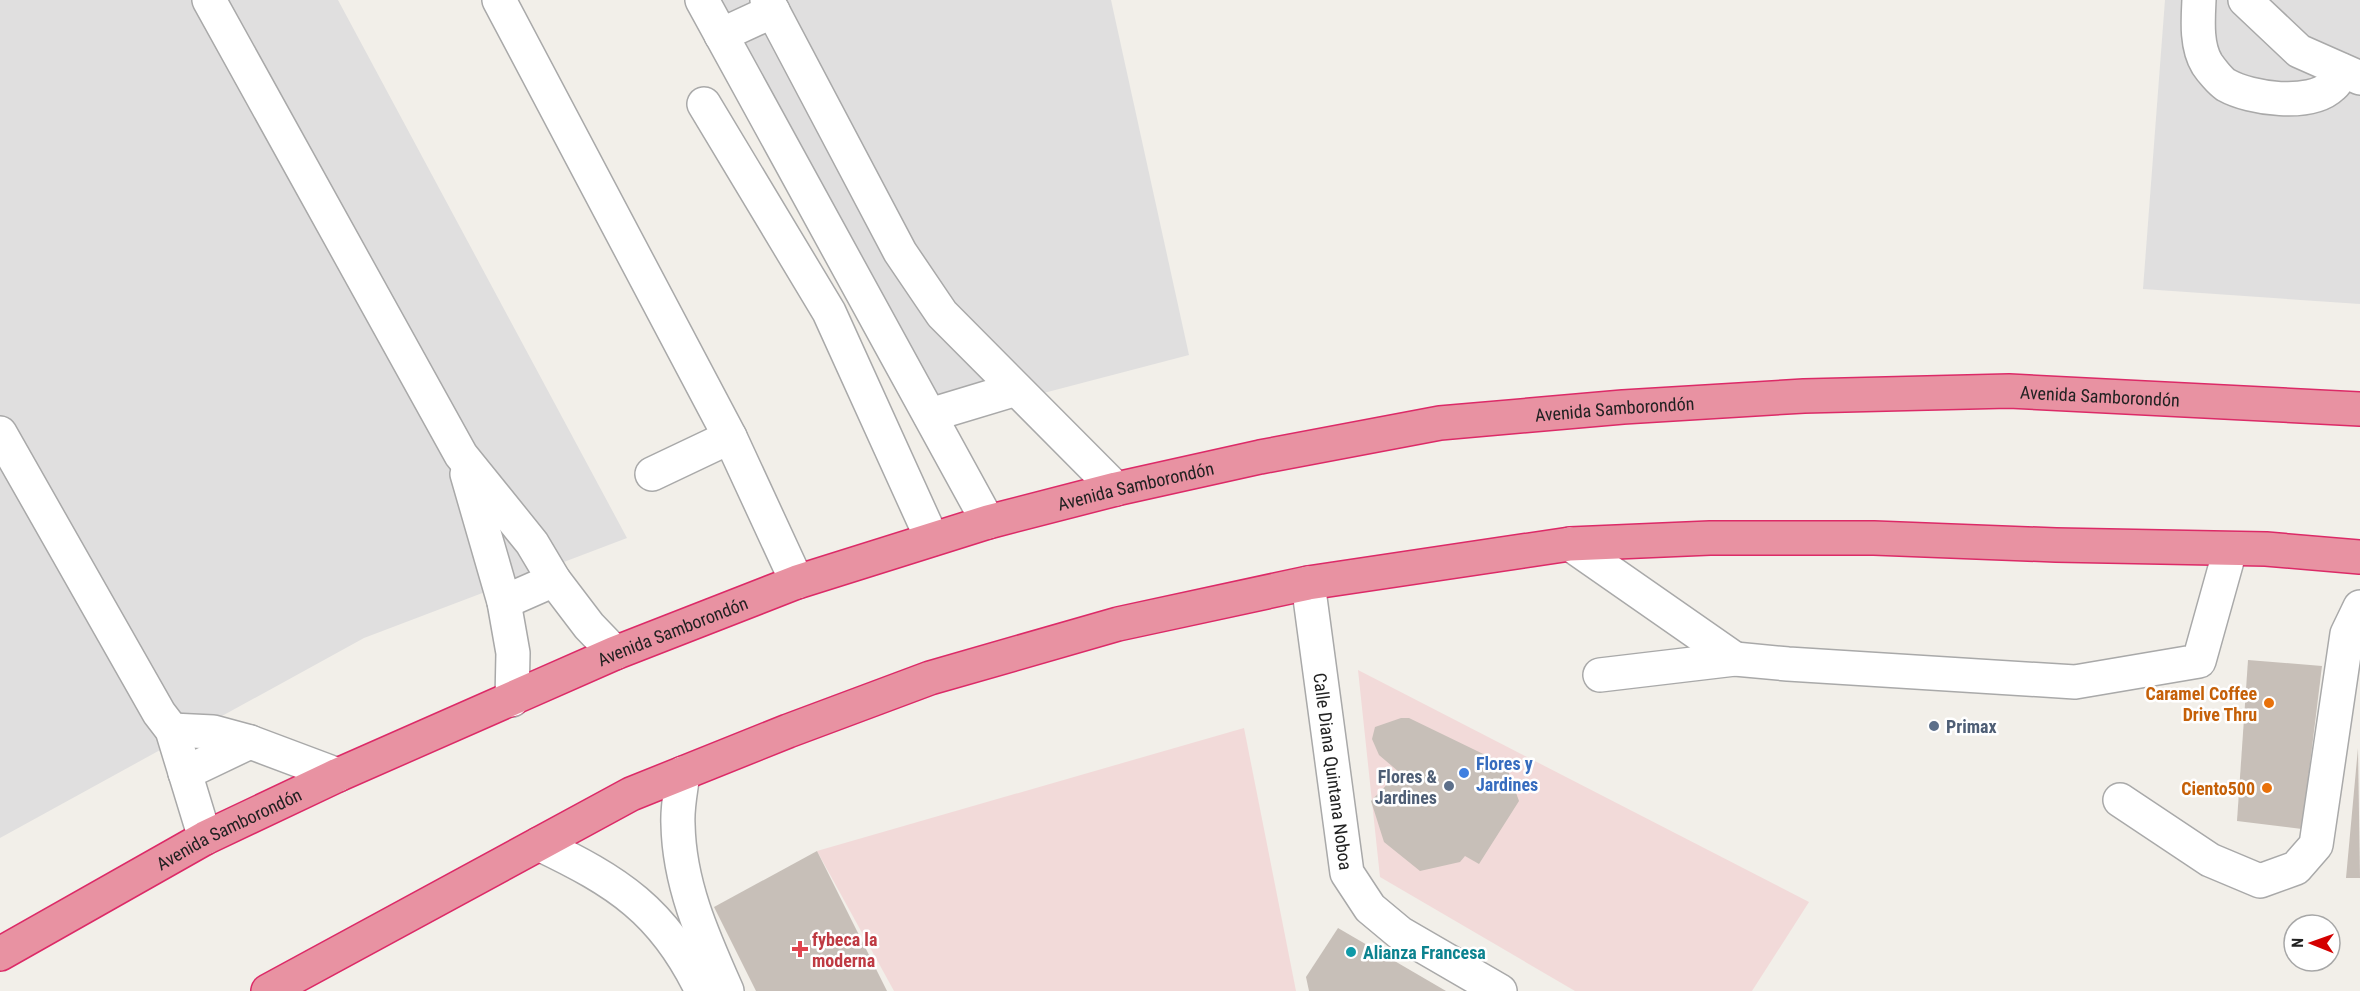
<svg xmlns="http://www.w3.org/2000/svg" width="2360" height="991" viewBox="0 0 2360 991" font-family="'Roboto Condensed',sans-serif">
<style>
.residential{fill:#e0dfdf}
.commercial{fill:#f2dad9}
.building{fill:#c7bfb8}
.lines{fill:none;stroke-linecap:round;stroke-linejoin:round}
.minor-casing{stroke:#a9a9a9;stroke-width:36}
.highway-casing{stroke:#dc2a67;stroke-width:36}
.minor{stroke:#fff;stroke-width:33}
.highway{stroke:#e892a2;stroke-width:33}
.food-dot{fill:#e8710a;stroke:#fff;stroke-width:2}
.service-dot{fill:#5c6f8a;stroke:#fff;stroke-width:2}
.shop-dot{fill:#3f7fe0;stroke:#fff;stroke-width:2}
.health-dot{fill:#e0444e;stroke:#fff;stroke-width:2}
.culture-dot{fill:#0f9aa8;stroke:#fff;stroke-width:2}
.labels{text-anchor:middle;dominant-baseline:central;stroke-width:5;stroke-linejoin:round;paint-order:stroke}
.street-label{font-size:18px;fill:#222;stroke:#fff}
.food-label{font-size:18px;font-weight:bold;fill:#c56008;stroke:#fff;text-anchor:end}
.service-label{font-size:18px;font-weight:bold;fill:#4e5e75;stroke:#fff;text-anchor:start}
.shop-label{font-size:18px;font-weight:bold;fill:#366cbe;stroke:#fff;text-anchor:start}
.health-label{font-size:18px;font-weight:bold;fill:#be3a42;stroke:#fff;text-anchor:start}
.culture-label{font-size:18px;font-weight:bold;fill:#0d838f;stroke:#fff;text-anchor:start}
</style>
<rect width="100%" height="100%" fill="#f2efe9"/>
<g class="residential">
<polygon points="0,0 338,0 627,538 364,638 0,838"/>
<polygon points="693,0 1111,0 1189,355 941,420"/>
<polygon points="2165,0 2360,0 2360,304 2143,289"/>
</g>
<g class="commercial">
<polygon points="1358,670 1809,902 1752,991 1575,991 1380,877"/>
<polygon points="1244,728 1296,991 894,991 817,851"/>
</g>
<g class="building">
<polygon points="2248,660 2322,666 2302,829 2237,821"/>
<polygon points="1401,718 1409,718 1506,765 1519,801 1479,864 1465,856 1460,862 1420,871 1384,842 1371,801 1399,772 1379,755 1372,739 1375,727"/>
<polygon points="2358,748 2360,878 2346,878"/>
<polygon points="817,851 887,991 756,991 714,907"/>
<polygon points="1338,928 1446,991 1309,991 1306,977"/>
</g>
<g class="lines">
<defs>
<g id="minor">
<polyline points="209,0 461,455 532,543 554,580 589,626 615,653"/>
<polyline points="499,0 730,437 797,582"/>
<polyline points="702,0 988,522"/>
<polyline points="767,0 900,252 942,314 1116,489"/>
<path d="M 2199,0 C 2198,20 2196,46 2207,64 C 2211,70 2220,81 2226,85 C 2251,99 2310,107 2332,86 C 2337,83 2339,75 2341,70"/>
<polyline points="2245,0 2299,51 2360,78"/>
<polyline points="721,35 773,11"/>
<polyline points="704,104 829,312 932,539"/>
<polyline points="930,415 1016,389"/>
<polyline points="0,433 159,713 172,730 205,838"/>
<polyline points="467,474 504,602 513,653 512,700"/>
<polyline points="652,474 730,437"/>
<polyline points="1570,544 1735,659"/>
<path id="s1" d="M 1308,583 L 1347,873 L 1370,908 L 1400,933 L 1500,991"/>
<polyline points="504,602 554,580"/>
<polyline points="1600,675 1735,659 1788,664 2075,682 2199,661 2230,550"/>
<polyline points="172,730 213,732 250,742 338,775"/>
<polyline points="185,773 250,742"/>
<path d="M 683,773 C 681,790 677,807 678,824 C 679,884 703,937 727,991"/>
<polyline points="2120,800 2210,860 2260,881 2296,868 2316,845 2347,634 2360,607"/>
<path d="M 539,844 C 617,881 664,911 702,991"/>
</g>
<g id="highway">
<path id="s2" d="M 0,954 L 205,838 L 338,775 L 615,653 L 797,582 L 988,522 L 1116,489 L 1260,457 L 1440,423 L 1623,407 L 1804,396 L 2009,391 L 2360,409"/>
<polyline points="268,991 631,794 788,731 930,678 1118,624 1308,583 1570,544 1710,538 1874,538 2056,545 2266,549 2360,557"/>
</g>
</defs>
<use href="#minor" class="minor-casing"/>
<use href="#highway" class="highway-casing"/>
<use href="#minor" class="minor"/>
<use href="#highway" class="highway"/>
</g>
<g class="food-dot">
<circle cx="2269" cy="703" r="6"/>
<circle cx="2267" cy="788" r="6"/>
</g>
<g class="service-dot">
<circle cx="1934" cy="726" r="6"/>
<circle cx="1449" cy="786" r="6"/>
</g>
<circle class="shop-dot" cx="1464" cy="773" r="6"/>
<path class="health-dot" d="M797 940h6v6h6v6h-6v6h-6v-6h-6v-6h6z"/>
<circle class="culture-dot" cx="1351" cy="952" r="6"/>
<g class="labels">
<g class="street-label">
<text stroke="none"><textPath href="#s2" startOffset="2205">Avenida Samborondón</textPath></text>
<text stroke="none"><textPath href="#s2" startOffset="1719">Avenida Samborondón</textPath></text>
<text stroke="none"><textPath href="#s2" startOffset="1233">Avenida Samborondón</textPath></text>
<text stroke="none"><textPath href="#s2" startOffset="747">Avenida Samborondón</textPath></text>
<text stroke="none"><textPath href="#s1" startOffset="190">Calle Diana Quintana Noboa</textPath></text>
<text stroke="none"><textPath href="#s2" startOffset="261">Avenida Samborondón</textPath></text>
</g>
<g class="food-label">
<text x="2257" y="693">Caramel Coffee<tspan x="2257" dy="21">Drive Thru</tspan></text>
<text x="2255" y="788">Ciento500</text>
</g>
<g class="service-label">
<text x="1946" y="726">Primax</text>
<text x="1437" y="776" text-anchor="end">Flores &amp;<tspan x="1437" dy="21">Jardines</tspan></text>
</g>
<g class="shop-label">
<text x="1476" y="763">Flores y<tspan x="1476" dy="21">Jardines</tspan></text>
</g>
<g class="health-label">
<text x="812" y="939">fybeca la<tspan x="812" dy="21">moderna</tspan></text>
</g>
<g class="culture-label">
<text x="1363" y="952">Alianza Francesa</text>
</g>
</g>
<g transform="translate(2312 943) rotate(271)"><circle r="28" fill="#ffffff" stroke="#a7a7a7" stroke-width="1.5"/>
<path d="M0-4.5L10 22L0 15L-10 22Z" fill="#d40000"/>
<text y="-9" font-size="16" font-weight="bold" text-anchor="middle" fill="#222222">N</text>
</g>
</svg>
